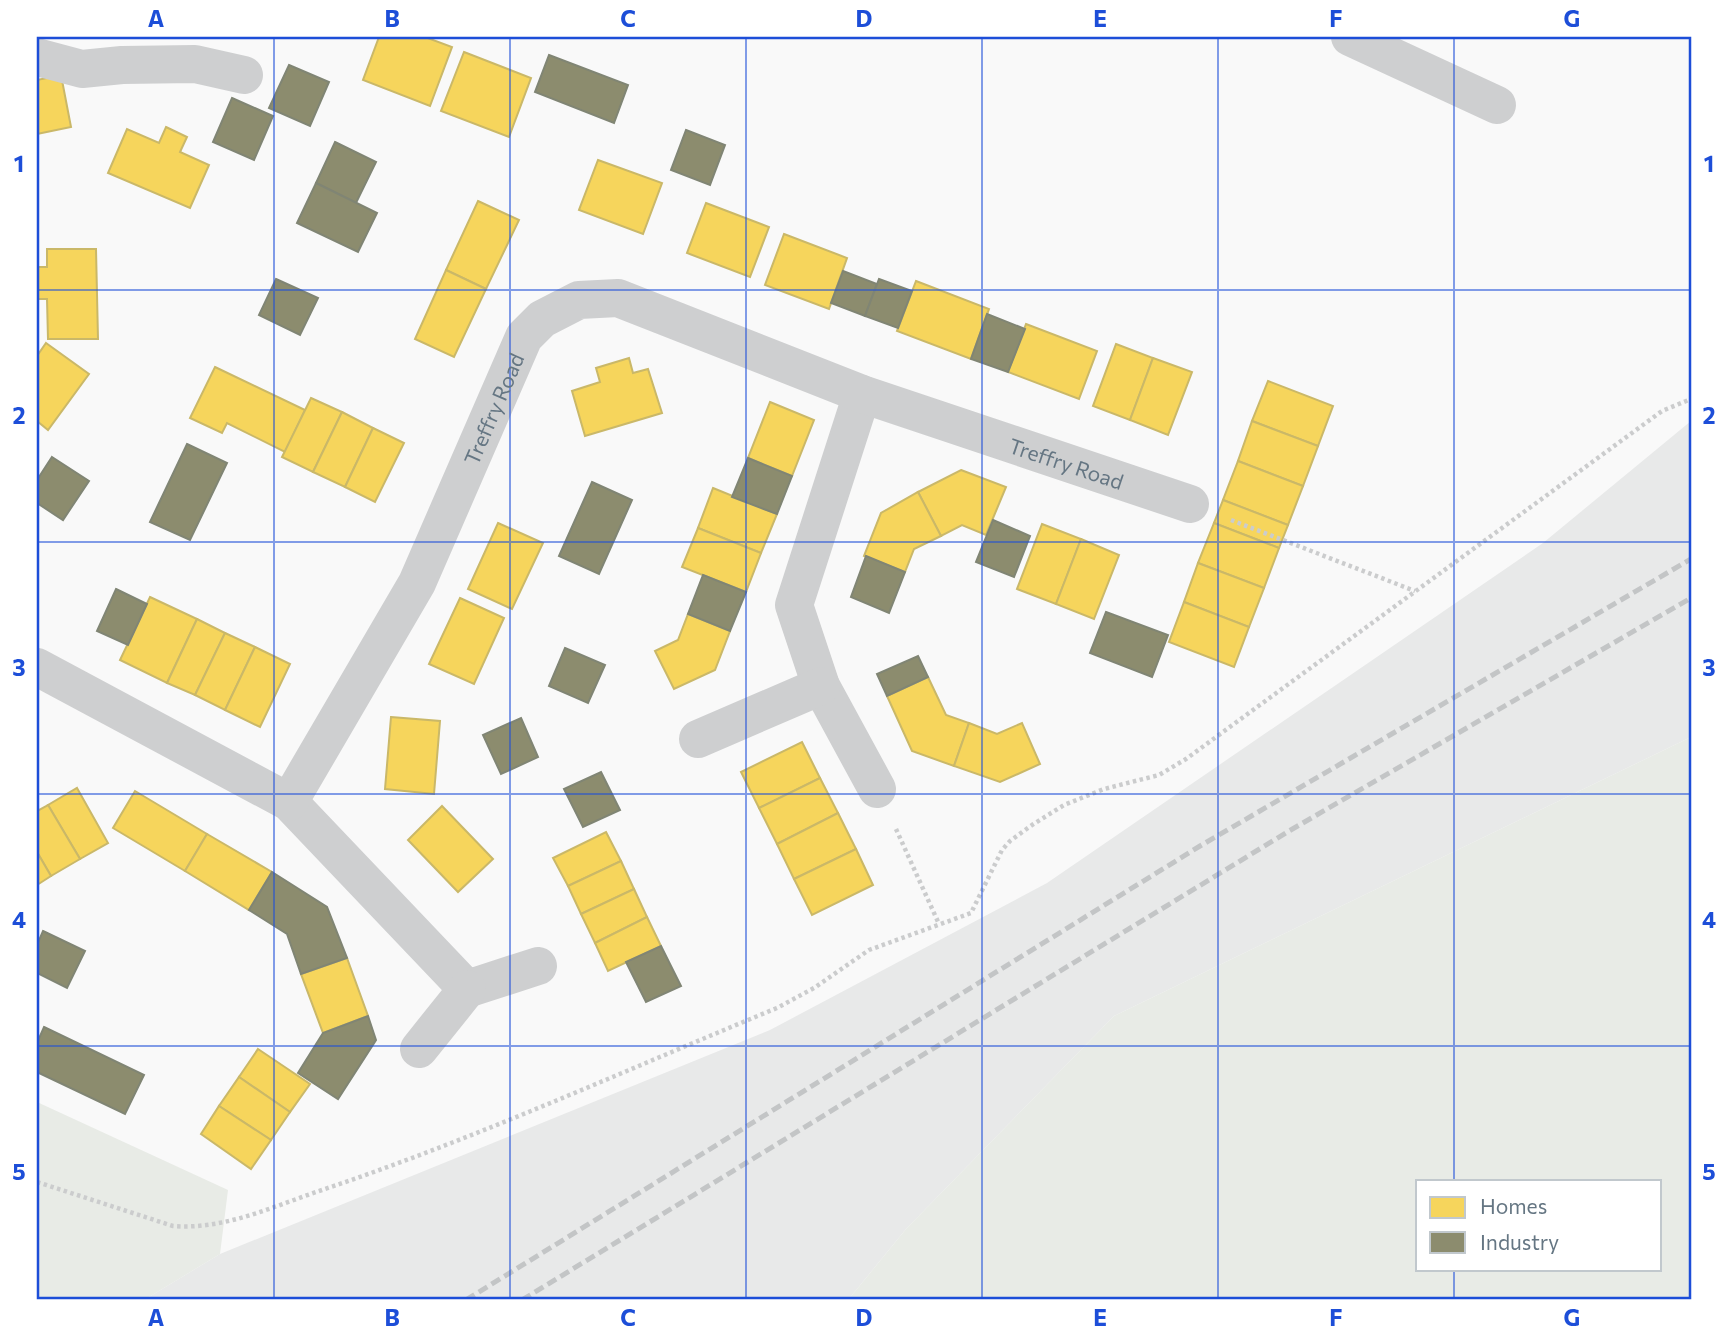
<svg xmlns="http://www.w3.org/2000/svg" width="1728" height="1337" viewBox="0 0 1728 1337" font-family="Commissioner,sans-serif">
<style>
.built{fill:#e8e9e9}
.green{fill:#e8ebe6;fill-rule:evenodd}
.homes{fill:#f6d55c;stroke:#cab868;stroke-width:2}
.industry{fill:#8c8c6e;stroke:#808574;stroke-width:2}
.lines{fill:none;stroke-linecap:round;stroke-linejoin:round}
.path{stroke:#cbcccd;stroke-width:4.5;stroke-dasharray:3.5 3.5;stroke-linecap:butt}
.minor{stroke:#cecfd0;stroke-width:38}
.rail{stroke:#c3c5c6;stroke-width:5;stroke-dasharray:10 5;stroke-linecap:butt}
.grid{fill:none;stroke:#1d4ed8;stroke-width:2;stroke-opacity:0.55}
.labels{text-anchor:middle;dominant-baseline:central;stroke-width:7;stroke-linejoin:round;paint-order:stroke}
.street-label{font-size:21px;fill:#657683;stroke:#fff}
.neatline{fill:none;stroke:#1d4ed8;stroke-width:2.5}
.grid-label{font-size:23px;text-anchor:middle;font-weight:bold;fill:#1d4ed8}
</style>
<rect width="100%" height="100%" fill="#f9f9f9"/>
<polygon class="built" points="1691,421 1691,737 1114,1016 906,1229 848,1300 144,1300 220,1254 770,1030 1047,883 1543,543"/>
<g class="green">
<path d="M 1691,737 L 1691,1300 L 848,1300 L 906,1229 L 1114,1016 ZM 1418,1181 L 1660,1181 L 1660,1269 L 1418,1269 Z"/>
<polygon points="37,1102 228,1190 220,1254 144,1300 37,1300"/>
</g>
<g class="homes">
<polygon points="379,37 425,37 452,47 430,106 363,80"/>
<polygon points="464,52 531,78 509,137 441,111"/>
<polygon points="61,75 71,127 37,134 37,80"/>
<polygon points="166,127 187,137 180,152 209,165 190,208 108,173 127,129 159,143"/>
<polygon points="598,160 662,183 643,234 579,210"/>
<polygon points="478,201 519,220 486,289 446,270"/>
<polygon points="706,203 769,227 750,277 687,253"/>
<polygon points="784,234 847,258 829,309 765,285"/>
<polygon points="47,249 96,249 98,339 48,339 47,299 37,299 37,267 47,267"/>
<polygon points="446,270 486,289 454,357 415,339"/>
<polygon points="916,281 989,309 971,359 897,331"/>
<polygon points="1026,324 1097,351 1079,399 1008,372"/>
<polygon points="46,343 89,374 48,430 37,421 37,356"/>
<polygon points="1116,344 1153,358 1130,420 1093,406"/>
<polygon points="629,358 633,373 648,369 662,413 585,436 572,391 600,382 596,368"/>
<polygon points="1153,358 1192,372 1168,435 1130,420"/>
<polygon points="215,367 305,410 285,452 227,423 222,433 190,418"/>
<polygon points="1268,381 1333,406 1318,446 1252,421"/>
<polygon points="311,398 342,412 313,472 282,457"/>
<polygon points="770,402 814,420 792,476 748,458"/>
<polygon points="342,412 373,428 345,487 313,472"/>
<polygon points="1252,421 1318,446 1303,486 1238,461"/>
<polygon points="373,428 404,443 375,502 345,487"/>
<polygon points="1238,461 1303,486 1288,525 1223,500"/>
<polygon points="961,470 1006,487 986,535 962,525 941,536 918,492"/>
<polygon points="713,488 777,514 761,553 698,528"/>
<polygon points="918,492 941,536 914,549 905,572 864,556 881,513"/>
<polygon points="1223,500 1288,525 1279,548 1214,523"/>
<polygon points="498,523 543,543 512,609 468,589"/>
<polygon points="1214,523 1279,548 1264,588 1198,563"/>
<polygon points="1042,524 1081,539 1056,604 1017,589"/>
<polygon points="698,528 761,553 746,592 682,567"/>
<polygon points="1081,539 1119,555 1094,619 1056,604"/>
<polygon points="1198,563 1264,588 1249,627 1184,602"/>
<polygon points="150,597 197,619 167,683 120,660"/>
<polygon points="460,598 504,618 474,684 429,664"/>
<polygon points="1184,602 1249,627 1234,667 1169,642"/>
<polygon points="688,614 730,631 715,670 674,689 655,651 678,640"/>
<polygon points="197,619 225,633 195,695 167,683"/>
<polygon points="225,633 255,647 225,710 195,695"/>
<polygon points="255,647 290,664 260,727 225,710"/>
<polygon points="928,677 946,715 969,723 954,766 912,751 887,696"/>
<polygon points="391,717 440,721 434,794 385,789"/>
<polygon points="969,723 997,734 1022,723 1040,764 1000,782 954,766"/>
<polygon points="802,742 820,778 759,808 741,772"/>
<polygon points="820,778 838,813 777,844 759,808"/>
<polygon points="77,788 108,843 80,859 48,805"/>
<polygon points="135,791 207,834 185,871 113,828"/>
<polygon points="48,805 80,859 51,876 37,852 37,811"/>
<polygon points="442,806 493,859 458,892 408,840"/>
<polygon points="838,813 856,849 794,879 777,844"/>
<polygon points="606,832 621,861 568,886 553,858"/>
<polygon points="207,834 272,872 249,910 185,871"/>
<polygon points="856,849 873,885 812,915 794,879"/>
<polygon points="37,852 51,876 37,885"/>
<polygon points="621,861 634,889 581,914 568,886"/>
<polygon points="634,889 647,917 595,943 581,914"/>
<polygon points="647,917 661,946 608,971 595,943"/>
<polygon points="347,958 368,1016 323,1033 301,974"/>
<polygon points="258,1049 310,1084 290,1112 239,1077"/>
<polygon points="239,1077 290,1112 271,1140 219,1106"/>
<polygon points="219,1106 271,1140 251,1169 201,1134"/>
</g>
<g class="industry">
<polygon points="549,55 628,85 614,123 535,92"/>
<polygon points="289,65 329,82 310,126 269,108"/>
<polygon points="232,98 273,116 254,160 213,142"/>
<polygon points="686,130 725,145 710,185 671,170"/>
<polygon points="335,142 376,162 356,203 316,183"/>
<polygon points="316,183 377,213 358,252 297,223"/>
<polygon points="843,271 877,284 865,316 831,303"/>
<polygon points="276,279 318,298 300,335 259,315"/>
<polygon points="879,279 912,291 898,328 865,316"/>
<polygon points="987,314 1025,329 1008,372 971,359"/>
<polygon points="187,444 227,463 190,540 150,522"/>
<polygon points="52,457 89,481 63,520 37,503 37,480"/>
<polygon points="748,458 792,476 777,514 732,497"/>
<polygon points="592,482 632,500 599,574 559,556"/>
<polygon points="993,520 1030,536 1014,577 976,562"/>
<polygon points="866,556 905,572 889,613 851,597"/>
<polygon points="703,575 746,592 730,631 688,614"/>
<polygon points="116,589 147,604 128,645 97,631"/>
<polygon points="1106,612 1168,635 1152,677 1090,653"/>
<polygon points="565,648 605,665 588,703 549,686"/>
<polygon points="918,656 928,677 887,696 877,674"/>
<polygon points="521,718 538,757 501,774 483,735"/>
<polygon points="601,772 620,810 583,827 564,789"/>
<polygon points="272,872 327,907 347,958 301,974 287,934 249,910"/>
<polygon points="43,931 85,951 67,988 37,973 37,945"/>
<polygon points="661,946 681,986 646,1002 626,962"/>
<polygon points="368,1016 376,1040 338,1099 298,1073 323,1033"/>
<polygon points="44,1027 144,1075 125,1114 37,1072 37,1043"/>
</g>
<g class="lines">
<g class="path">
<polyline points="1231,520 1415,591"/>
<polyline points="896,829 939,924"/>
<path d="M 37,1182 L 173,1226 C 225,1230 274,1206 322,1190 C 477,1138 626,1070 777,1008 L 814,988 L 869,950 L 971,913 L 1002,850 L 1010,841 L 1032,825 L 1064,805 L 1104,789 L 1159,775 L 1186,759 L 1662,411 L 1691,399"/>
</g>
<g class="minor">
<polyline points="1350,37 1497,105"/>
<polyline points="37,57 82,69 122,65 195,64 244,75"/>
<polyline points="862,394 794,605 821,686 877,789"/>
<polyline points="37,667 289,802 467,989 538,966"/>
<polyline points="698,739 821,686"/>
<path id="s1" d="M 289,802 L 417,583 L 524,337 L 542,319 L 579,300 L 618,298 L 862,394 L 1190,504"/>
<polyline points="419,1049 467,989"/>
</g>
<g class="rail">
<polyline points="466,1300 1200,846 1691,559"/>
<polyline points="522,1300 1289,831 1691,598"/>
</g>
</g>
<path class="grid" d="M 274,37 L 274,1300M 510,37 L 510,1300M 746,37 L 746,1300M 982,37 L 982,1300M 1218,37 L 1218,1300M 1454,37 L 1454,1181M 37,290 L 1691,290M 37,542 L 1691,542M 37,794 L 1691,794M 37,1046 L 1691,1046M 1454,1269 L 1454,1300"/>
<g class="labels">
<g class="street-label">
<text stroke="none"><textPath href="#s1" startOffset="444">Treffry Road</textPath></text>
<text stroke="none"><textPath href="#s1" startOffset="1106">Treffry Road</textPath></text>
</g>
</g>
<rect width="1728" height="1337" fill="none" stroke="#ffffff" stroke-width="77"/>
<rect x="1416" y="1180" width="245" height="91" fill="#ffffff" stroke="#c1c8cd" stroke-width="2"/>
<rect x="1430" y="1197" width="35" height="21" fill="#f6d55c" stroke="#c1c8cd" stroke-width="2"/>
<text x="1480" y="1214" font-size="21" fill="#657683">Homes</text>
<rect x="1430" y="1232" width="35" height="21" fill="#8c8c6e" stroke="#c1c8cd" stroke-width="2"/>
<text x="1480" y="1250" font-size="21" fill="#657683">Industry</text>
<rect x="38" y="38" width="1652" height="1260" class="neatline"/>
<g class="grid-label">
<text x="156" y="27">A</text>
<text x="392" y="27">B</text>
<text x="628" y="27">C</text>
<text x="864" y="27">D</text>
<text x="1100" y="27">E</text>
<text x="1336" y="27">F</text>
<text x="1572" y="27">G</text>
<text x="19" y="172">1</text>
<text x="1709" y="172">1</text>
<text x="19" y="424">2</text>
<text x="1709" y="424">2</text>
<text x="19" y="676">3</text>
<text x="1709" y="676">3</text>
<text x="19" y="928">4</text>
<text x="1709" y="928">4</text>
<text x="19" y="1180">5</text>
<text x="1709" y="1180">5</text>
<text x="156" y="1326">A</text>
<text x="392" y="1326">B</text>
<text x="628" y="1326">C</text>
<text x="864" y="1326">D</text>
<text x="1100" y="1326">E</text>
<text x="1336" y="1326">F</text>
<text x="1572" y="1326">G</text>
</g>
</svg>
